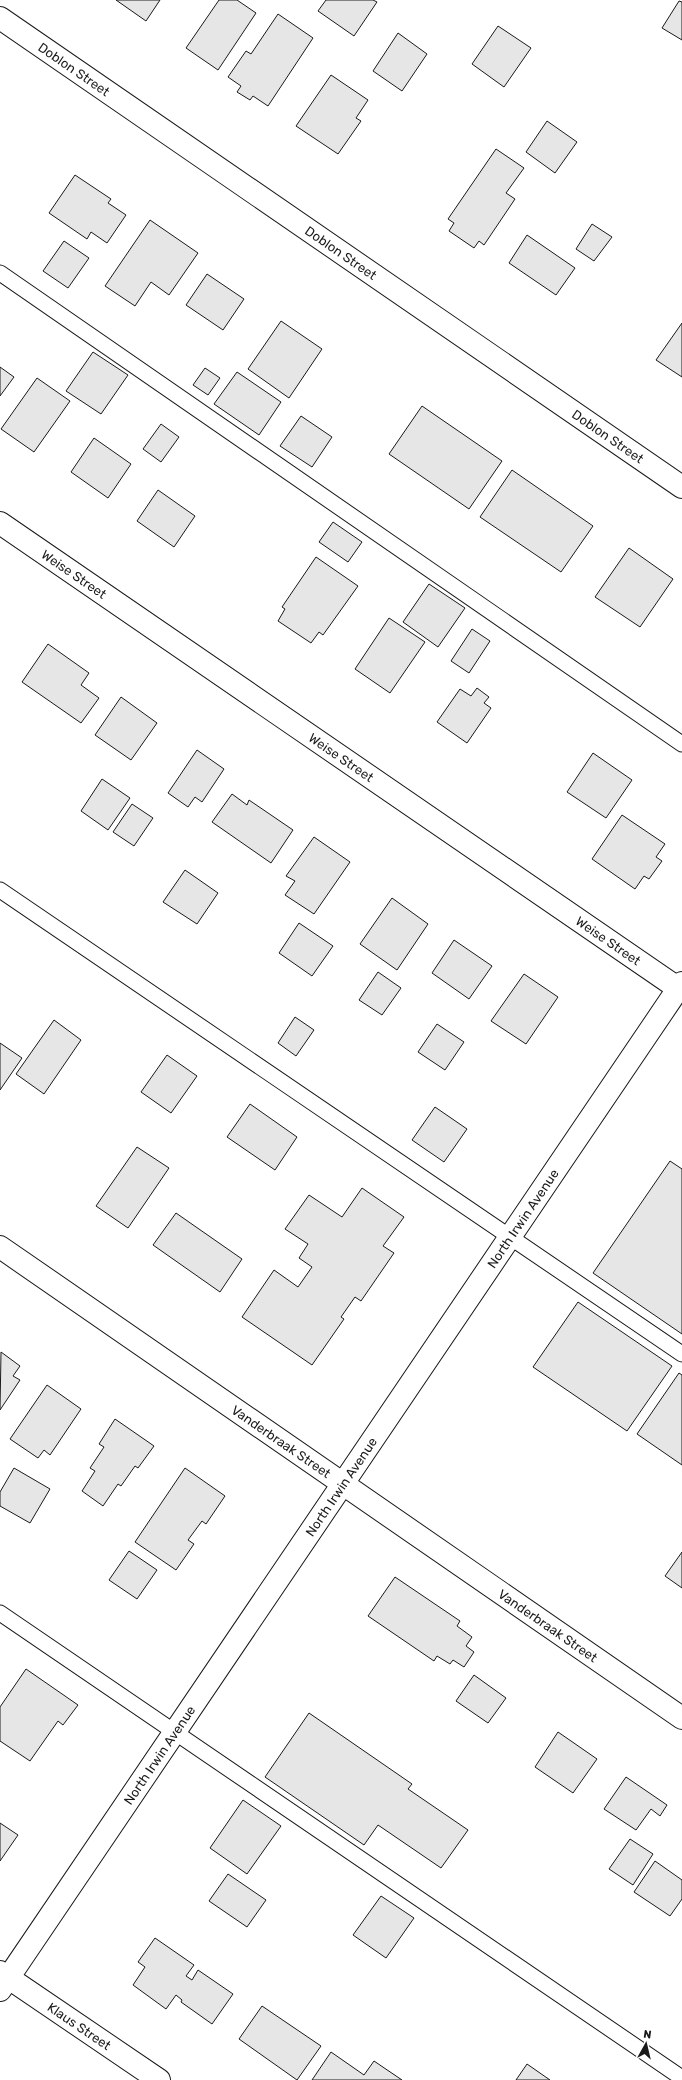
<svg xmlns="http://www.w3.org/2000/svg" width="682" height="2080" viewBox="0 0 682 2080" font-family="Rubik,sans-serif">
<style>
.building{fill:#e6e6e6;stroke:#1a1a1a}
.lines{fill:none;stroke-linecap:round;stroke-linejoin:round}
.service-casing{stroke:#1a1a1a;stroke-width:17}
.minor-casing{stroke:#1a1a1a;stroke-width:24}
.service{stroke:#fff;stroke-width:15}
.minor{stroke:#fff;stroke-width:22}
.labels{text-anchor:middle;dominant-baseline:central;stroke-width:3;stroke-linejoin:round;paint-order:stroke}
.street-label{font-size:13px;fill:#1a1a1a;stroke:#fff}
</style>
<rect width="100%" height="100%" fill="#fff"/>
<g class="building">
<polygon points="116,0 160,0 146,21"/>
<polygon points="219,0 237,0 256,13 218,70 186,48"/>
<polygon points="326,0 373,0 377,2 354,36 318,11"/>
<polygon points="679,1 682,2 682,40 662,28"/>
<polygon points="278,14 313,38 268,106 253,96 250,100 237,92 241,86 228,77 246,51 251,54"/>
<polygon points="498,26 531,48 504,87 472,64"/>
<polygon points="398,33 427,54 402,91 373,71"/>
<polygon points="331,75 368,100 356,118 361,121 338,154 296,126"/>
<polygon points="547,121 577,142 555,173 526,152"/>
<polygon points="496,149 524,168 506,193 515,199 484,245 479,241 474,248 449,231 454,223 448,219"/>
<polygon points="75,175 111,199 108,203 126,215 107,243 91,232 87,239 49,213"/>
<polygon points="150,220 198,253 169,295 151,282 135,306 105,286"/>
<polygon points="592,224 612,237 594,261 576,249"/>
<polygon points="527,235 575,268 556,295 509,263"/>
<polygon points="64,241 89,258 68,288 43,271"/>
<polygon points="207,274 244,299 223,330 186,305"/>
<polygon points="281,321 322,349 289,398 248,369"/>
<polygon points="682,323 682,377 656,360"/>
<polygon points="93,352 128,375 101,414 66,391"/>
<polygon points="0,367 14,377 0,396"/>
<polygon points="205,368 220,378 208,395 193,385"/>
<polygon points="237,372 281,402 259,435 214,404"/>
<polygon points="37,378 70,401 34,452 1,429"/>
<polygon points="422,406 502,461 469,509 389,454"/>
<polygon points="301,416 332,437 312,467 280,446"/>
<polygon points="161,424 179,437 161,462 143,449"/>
<polygon points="94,438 131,464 108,498 71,472"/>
<polygon points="512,470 593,526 561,572 480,517"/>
<polygon points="158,490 195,516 174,547 137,521"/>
<polygon points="333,522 362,542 348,562 319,542"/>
<polygon points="629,548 673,579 640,627 595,597"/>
<polygon points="316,557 358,586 323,635 319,632 311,643 278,621 285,609 282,607"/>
<polygon points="429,584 465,608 438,647 403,622"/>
<polygon points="389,618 425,642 390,693 355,669"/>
<polygon points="472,629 490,641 469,673 451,661"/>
<polygon points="48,644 89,673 81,685 99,698 81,723 22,682"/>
<polygon points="477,688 489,697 484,703 491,708 467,743 437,722 460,689 471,696"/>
<polygon points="121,697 157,723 131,760 95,735"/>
<polygon points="197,750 224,769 202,802 195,797 188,807 168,793"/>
<polygon points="593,753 632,780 606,818 567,792"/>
<polygon points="102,779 130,798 108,830 81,811"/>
<polygon points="232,794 247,805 249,800 293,830 271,863 212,822"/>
<polygon points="132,804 153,818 134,846 113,832"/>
<polygon points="622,815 665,844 656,857 662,861 649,879 644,876 635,889 592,859"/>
<polygon points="314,837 350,862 314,914 285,895 295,881 286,876"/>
<polygon points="185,870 218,893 197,924 163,902"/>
<polygon points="392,898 428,924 397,970 360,944"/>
<polygon points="299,923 333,946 312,976 279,953"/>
<polygon points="454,940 492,966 469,999 432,973"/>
<polygon points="378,972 401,988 382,1015 359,1000"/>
<polygon points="524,974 558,997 526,1044 491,1021"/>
<polygon points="295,1017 314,1030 296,1056 278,1043"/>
<polygon points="54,1020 81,1040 44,1094 16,1074"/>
<polygon points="437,1024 464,1042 445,1070 418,1052"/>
<polygon points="0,1043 22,1058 0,1090"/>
<polygon points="167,1055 197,1076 171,1113 141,1092"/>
<polygon points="250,1104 297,1137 275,1170 227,1137"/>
<polygon points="435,1107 467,1129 444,1162 412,1140"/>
<polygon points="137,1147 169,1168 128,1228 96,1206"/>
<polygon points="670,1161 682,1169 682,1334 593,1273"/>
<polygon points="362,1188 404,1217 383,1246 394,1253 361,1301 355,1297 341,1317 344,1319 312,1365 242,1317 274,1270 298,1287 312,1267 299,1258 308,1244 285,1229 309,1195 342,1217"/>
<polygon points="176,1213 242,1259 220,1292 153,1245"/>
<polygon points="578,1302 672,1366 627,1431 533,1367"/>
<polygon points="1,1352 20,1366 13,1376 20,1380 0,1410"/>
<polygon points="679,1373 682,1375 682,1465 637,1434"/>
<polygon points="47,1385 81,1409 50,1455 44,1450 38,1458 10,1439"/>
<polygon points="115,1419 154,1446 138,1468 135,1466 121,1486 118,1484 103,1506 82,1491 95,1471 90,1468 104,1447 99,1444"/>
<polygon points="14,1468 50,1489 30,1523 0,1506 0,1492"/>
<polygon points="185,1468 225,1496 206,1524 202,1521 188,1540 194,1544 176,1570 135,1542"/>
<polygon points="129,1551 157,1570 137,1599 109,1580"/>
<polygon points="682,1552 682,1588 665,1576"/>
<polygon points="395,1577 460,1621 457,1626 472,1637 466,1646 474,1652 464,1667 453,1660 450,1664 437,1656 434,1661 368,1616"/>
<polygon points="26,1669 78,1705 63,1725 58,1721 30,1761 0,1741 0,1707"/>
<polygon points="474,1675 506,1698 488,1723 456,1701"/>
<polygon points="309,1713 412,1784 408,1789 468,1830 441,1868 378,1825 364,1845 265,1777"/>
<polygon points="558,1732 597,1759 573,1793 535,1767"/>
<polygon points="626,1777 667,1805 660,1816 651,1809 636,1830 604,1809"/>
<polygon points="243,1800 281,1826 247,1874 210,1848"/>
<polygon points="0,1823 18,1835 0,1861"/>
<polygon points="630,1839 653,1854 633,1885 609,1869"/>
<polygon points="655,1861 682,1880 682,1899 670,1916 634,1892"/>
<polygon points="228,1874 266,1900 247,1927 209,1901"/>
<polygon points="381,1896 414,1918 386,1958 353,1935"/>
<polygon points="155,1938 194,1965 186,1976 192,1980 198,1970 233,1994 212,2024 181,2002 182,2000 176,1995 166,2009 133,1985 145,1967 138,1962"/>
<polygon points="262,2006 321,2046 297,2080 239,2039"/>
<polygon points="331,2052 364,2075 374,2061 402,2080 312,2080"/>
<polygon points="527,2064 550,2080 516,2080"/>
</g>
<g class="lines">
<defs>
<g id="service">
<polyline points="0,273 682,744"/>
<polyline points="0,890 682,1354"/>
<polyline points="0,1613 682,2078"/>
</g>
<g id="minor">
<path id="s1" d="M 0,18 L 682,487"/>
<path id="s2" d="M 0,523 L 682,991"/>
<path id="s3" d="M 0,1247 L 682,1718"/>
<path id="s4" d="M 0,1972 L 159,2080"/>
<path id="s5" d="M 0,1990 L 682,983"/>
</g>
</defs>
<use href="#service" class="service-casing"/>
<use href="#minor" class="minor-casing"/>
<use href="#service" class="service"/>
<use href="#minor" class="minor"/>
</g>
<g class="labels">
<g class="street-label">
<text stroke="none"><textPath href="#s1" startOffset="90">Doblon Street</textPath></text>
<text stroke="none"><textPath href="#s1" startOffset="414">Doblon Street</textPath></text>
<text stroke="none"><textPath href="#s1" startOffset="738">Doblon Street</textPath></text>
<text stroke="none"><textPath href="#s2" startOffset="90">Weise Street</textPath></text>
<text stroke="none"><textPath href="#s2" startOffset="414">Weise Street</textPath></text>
<text stroke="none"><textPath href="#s2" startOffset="738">Weise Street</textPath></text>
<text stroke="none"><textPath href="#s5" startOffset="932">North Irwin Avenue</textPath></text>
<text stroke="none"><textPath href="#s3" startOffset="342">Vanderbraak Street</textPath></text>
<text stroke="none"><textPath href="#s5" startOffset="608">North Irwin Avenue</textPath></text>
<text stroke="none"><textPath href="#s3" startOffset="666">Vanderbraak Street</textPath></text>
<text stroke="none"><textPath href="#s5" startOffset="284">North Irwin Avenue</textPath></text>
<text stroke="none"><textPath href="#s4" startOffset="96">Klaus Street</textPath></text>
</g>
</g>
<g transform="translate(646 2044) rotate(8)" stroke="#ffffff" stroke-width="3" paint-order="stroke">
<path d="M0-3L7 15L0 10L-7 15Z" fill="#1a1a1a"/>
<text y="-6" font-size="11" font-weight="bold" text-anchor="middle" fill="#1a1a1a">N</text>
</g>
</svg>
